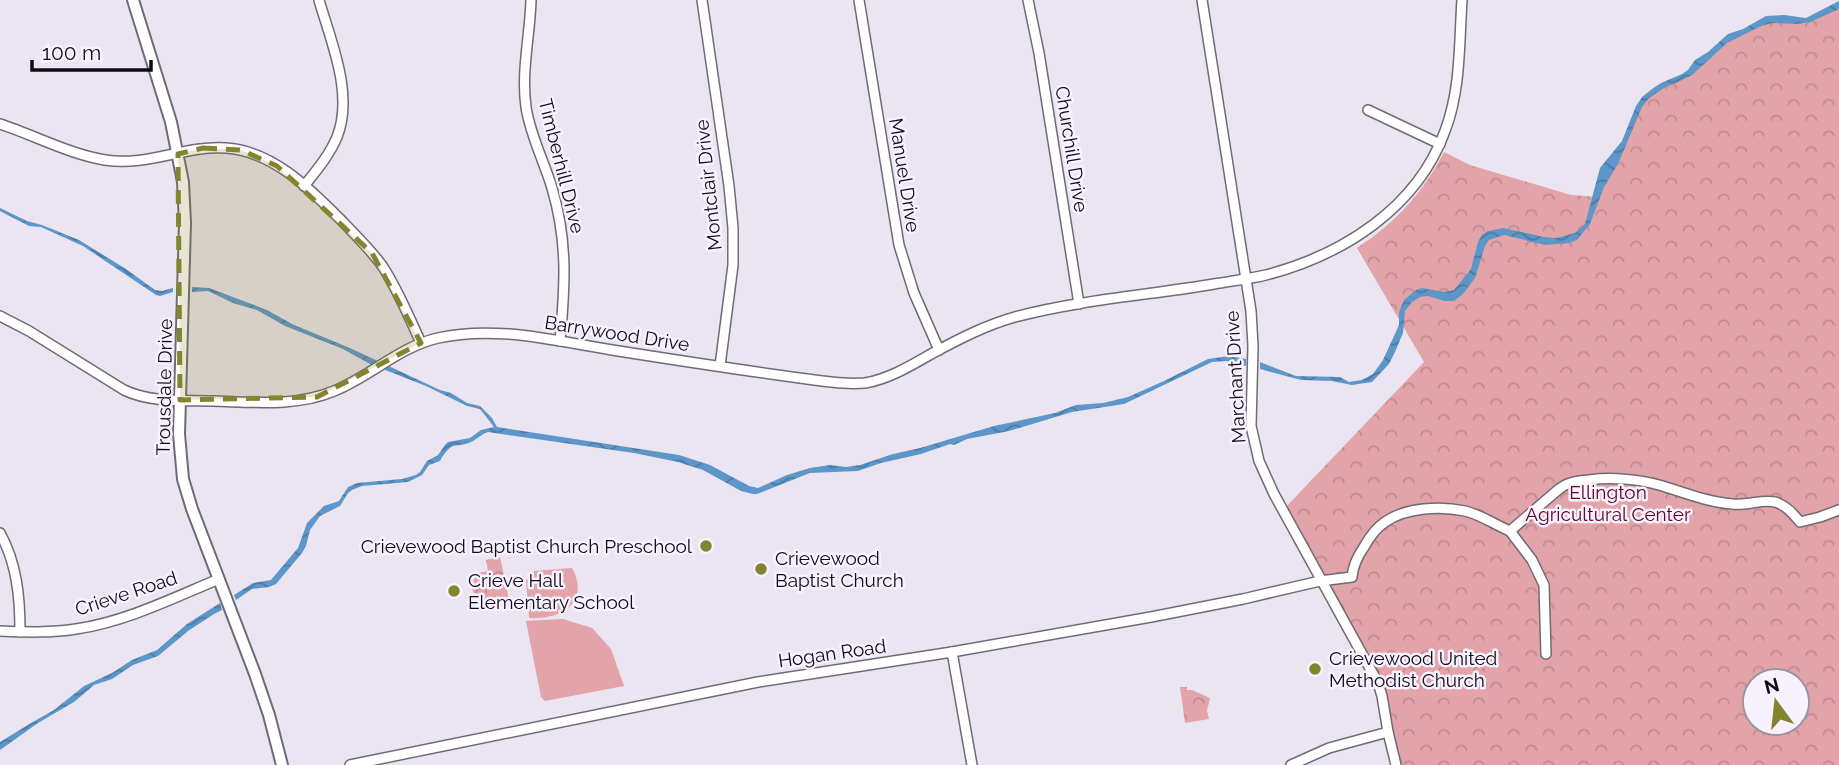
<svg xmlns="http://www.w3.org/2000/svg" width="1839" height="765" viewBox="0 0 1839 765" font-family="Raleway,sans-serif">
<style>
.park{fill:url(#park-crowns);fill-rule:evenodd}
.pitch{fill:#e2a3a9}
.water{fill:url(#water-waves)}
.lines{fill:none;stroke-linecap:round;stroke-linejoin:round}
.minor-casing{stroke:#706a75;stroke-width:12}
.tertiary-casing{stroke:#706a75;stroke-width:14}
.minor{stroke:#fff;stroke-width:9}
.tertiary{stroke:#fff;stroke-width:10}
.marked{fill:#85842e;fill-opacity:0.2;stroke:#85842e;stroke-width:5;stroke-dasharray:14 9;stroke-linejoin:round}
.poi-dot{fill:#85842e;stroke:#f8f1ff;stroke-width:2.5}
.labels{text-anchor:middle;dominant-baseline:central;stroke-width:5;stroke-linejoin:round;paint-order:stroke}
.street-label{font-size:19px;fill:#0f0c11;stroke:#f8f1ff}
.park-label{font-size:19px;fill:#63011f;stroke:#f8f1ff}
.poi-label{font-size:19px;fill:#0f0c11;stroke:#f8f1ff;text-anchor:start}
</style>
<defs>
<pattern id="park-crowns" width="20" height="18" patternUnits="userSpaceOnUse" patternTransform="scale(1.75)"><rect width="20" height="18" fill="#e2a3a9"/><path d="M2 6a3 3 0 1 1 6 0M12 15a3 3 0 1 1 6 0" fill="none" stroke="#c18b90"/></pattern>
<pattern id="water-waves" width="16" height="10" patternUnits="userSpaceOnUse" patternTransform="scale(1.75)"><rect width="16" height="10" fill="#5d97c9"/><path d="M0 5q4-4 8 0t8 0" fill="none" stroke="#4b7aa2"/></pattern>
</defs>
<rect width="100%" height="100%" fill="#ebe4f1"/>
<g class="park">
<path d="M 1839,5 L 1839,765 L 1396,765 L 1382,696 L 1283,510 L 1424,362 L 1357,248 C 1396,222 1422,194 1444,152 L 1470,165 L 1571,195 L 1598,197 L 1641,104 L 1663,85 L 1688,74 L 1731,39 L 1761,22 L 1812,19 ZM 1755,681 L 1797,681 L 1797,723 L 1755,723 Z"/>
<path d="M 500,557 L 509,600 C 490,604 459,599 478,573 L 488,571 L 486,560 Z"/>
<polygon points="1180,687 1187,687 1187,690 1192,690 1210,698 1207,711 1209,719 1185,723"/>
</g>
<g class="pitch">
<path d="M 572,568 C 591,603 560,620 529,618 L 526,580 L 528,579 L 528,576 L 534,572 L 534,571 Z"/>
<polygon points="563,619 592,628 611,649 624,686 545,701 541,697 526,621"/>
</g>
<g class="water">
<polygon points="1839,1 1839,9 1810,22 1797,24 1772,23 1761,26 1727,43 1692,75 1676,83 1667,86 1649,98 1642,107 1618,164 1604,187 1590,224 1577,240 1569,243 1545,245 1504,235 1489,240 1485,246 1475,278 1463,294 1454,301 1444,301 1428,296 1420,297 1412,302 1405,311 1403,333 1395,352 1389,364 1372,382 1352,385 1332,381 1301,380 1260,369 1260,362 1296,376 1340,377 1349,382 1362,380 1373,374 1383,360 1399,325 1399,312 1404,300 1416,290 1422,288 1445,292 1454,290 1471,269 1478,242 1482,235 1488,231 1503,228 1544,237 1556,238 1575,233 1585,224 1600,168 1622,141 1636,106 1642,97 1652,89 1661,83 1682,74 1688,70 1695,60 1708,52 1728,34 1743,29 1766,16 1784,15 1806,18"/>
<polygon points="0,208 27,221 42,225 79,240 126,269 155,290 162,291 173,288 173,292 160,296 156,295 83,246 41,227 29,226 0,211"/>
<path d="M 192,287 L 209,288 L 267,310 L 294,325 L 350,348 L 440,390 L 451,393 L 467,403 L 480,406 L 492,418 L 497,427 L 679,455 L 710,465 L 749,486 L 758,488 L 787,475 L 810,468 L 830,465 L 846,467 L 860,465 L 893,454 L 920,448 L 994,426 L 1055,413 L 1076,405 L 1103,403 L 1128,397 L 1164,381 L 1208,359 L 1229,356 L 1246,359 L 1246,366 L 1227,361 L 1212,362 L 1124,404 L 1072,412 L 1009,431 L 967,439 L 954,445 L 950,444 L 921,454 L 881,463 L 858,471 L 810,473 L 757,494 L 753,494 L 741,491 L 703,470 L 678,462 L 634,453 L 488,432 C 482,434 478,438 473,441 C 455,450 453,438 440,461 L 429,465 L 422,475 L 408,482 L 362,486 L 352,490 L 348,493 L 340,506 L 320,516 L 310,530 L 306,546 L 302,553 L 276,584 L 269,587 L 252,589 L 236,600 L 234,595 L 253,583 L 271,580 L 298,548 L 307,523 L 324,506 L 339,501 L 348,487 L 357,483 L 402,479 L 416,475 L 420,472 L 427,461 L 438,455 L 445,445 L 448,442 L 470,438 L 481,430 L 494,427 L 480,409 L 467,406 L 426,386 L 370,364 L 343,349 L 285,326 L 257,310 L 233,303 L 208,291 L 192,292 Z"/>
<polygon points="220,603 222,610 214,614 188,631 158,656 133,665 112,679 94,685 74,702 38,723 0,750 0,742 31,723 54,710 84,686 112,673 132,660 157,650 187,624"/>
</g>
<g class="lines">
<defs>
<g id="minor">
<path d="M 531,0 C 530,36 521,71 526,107 C 530,135 544,161 552,188 C 568,242 565,286 560,341"/>
<polyline points="702,0 729,186 733,228 733,265 720,366"/>
<polyline points="859,0 899,245 914,293 939,350"/>
<polyline points="1028,0 1039,53 1079,304"/>
<polyline points="1202,0 1251,311 1253,346 1251,426 1259,461 1274,494 1378,683 1382,696 1388,732 1396,765"/>
<polyline points="1368,110 1440,144"/>
<path d="M 0,124 C 34,135 69,154 105,160 C 147,167 185,145 226,148 C 274,151 312,191 344,223 C 357,237 372,251 383,267 C 398,290 409,317 421,343"/>
<path d="M 304,186 C 316,171 329,156 337,137 C 354,94 331,42 319,0"/>
<path d="M 0,316 L 29,331 L 124,390 C 151,403 184,400 213,401 C 253,402 296,407 334,391 C 371,376 399,347 438,338 C 496,325 555,341 612,350 C 682,361 752,372 822,381 C 836,383 851,384 865,383 C 889,379 912,365 933,353 C 959,339 986,325 1015,317 C 1079,300 1149,295 1214,284 C 1231,281 1249,279 1266,275 C 1343,255 1417,208 1445,131 C 1461,89 1459,44 1462,0"/>
<polyline points="1510,531 1532,560 1544,585 1546,654"/>
<path d="M 0,533 C 17,564 20,597 20,632"/>
<path d="M 0,631 C 25,632 51,633 76,629 C 125,622 173,598 219,579"/>
<polyline points="952,652 972,765"/>
<path d="M 350,765 L 758,682 L 952,652 L 1151,617 L 1243,599 L 1320,581 L 1352,577 C 1353,565 1357,557 1364,547 C 1369,538 1376,528 1385,522 C 1406,507 1441,506 1465,511 C 1482,515 1495,525 1510,531 L 1559,489 C 1568,482 1577,481 1589,480 C 1611,477 1638,479 1659,485 C 1683,492 1707,502 1732,504 C 1747,506 1761,499 1775,502 C 1786,505 1793,514 1800,522 L 1820,517 L 1839,510"/>
<polyline points="1291,765 1329,748 1388,732"/>
</g>
<polyline id="tertiary" points="133,0 171,122 183,182 185,223 179,434 183,479 192,509 255,674 269,715 282,765"/>
</defs>
<use href="#minor" class="minor-casing"/>
<use href="#tertiary" class="tertiary-casing"/>
<use href="#minor" class="minor"/>
<use href="#tertiary" class="tertiary"/>
</g>
<path class="marked" d="M 203,148 L 241,150 L 277,166 L 372,253 L 421,343 L 317,397 L 180,400 L 178,154 Z"/>
<g class="poi-dot">
<circle cx="706" cy="546" r="7"/>
<circle cx="761" cy="569" r="7"/>
<circle cx="454" cy="591" r="7"/>
<circle cx="1315" cy="669" r="7"/>
</g>
<g class="labels">
<g class="street-label">
<text transform="translate(1072 149) rotate(81)">Churchill Drive</text>
<text transform="translate(562 166) rotate(76)">Timberhill Drive</text>
<text transform="translate(905 175) rotate(81)">Manuel Drive</text>
<text transform="translate(708 185) rotate(-96)">Montclair Drive</text>
<text transform="translate(617 333) rotate(9)">Barrywood Drive</text>
<text transform="translate(1235 377) rotate(-93)">Marchant Drive</text>
<text transform="translate(164 387) rotate(-89)">Trousdale Drive</text>
<text transform="translate(126 593) rotate(-18)">Crieve Road</text>
<text transform="translate(832 653) rotate(-8)">Hogan Road</text>
</g>
<g class="park-label">
<text x="1608" y="492">Ellington<tspan x="1608" dy="22">Agricultural Center</tspan></text>
</g>
<g class="poi-label">
<text x="692" y="546" text-anchor="end">Crievewood Baptist Church Preschool</text>
<text x="775" y="558">Crievewood<tspan x="775" dy="22">Baptist Church</tspan></text>
<text x="468" y="580">Crieve Hall<tspan x="468" dy="22">Elementary School</tspan></text>
<text x="1329" y="658">Crievewood United<tspan x="1329" dy="22">Methodist Church</tspan></text>
</g>
</g>
<g transform="translate(1776 702) rotate(345)"><circle r="33" fill="#f8f1ff" stroke="#9b95a0" stroke-width="2"/>
<path d="M0-5L12 26L0 18L-12 26Z" fill="#85842e"/>
<text y="-10" font-size="19" font-weight="bold" text-anchor="middle" fill="#0f0c11">N</text>
</g>
<path d="M32 60v10h119v-10" fill="none" stroke="#0f0c11" stroke-width="3.5"/>
<text x="42" y="60" font-size="21" fill="#0f0c11" stroke="#f8f1ff" stroke-width="5" paint-order="stroke">100 m</text>
</svg>
